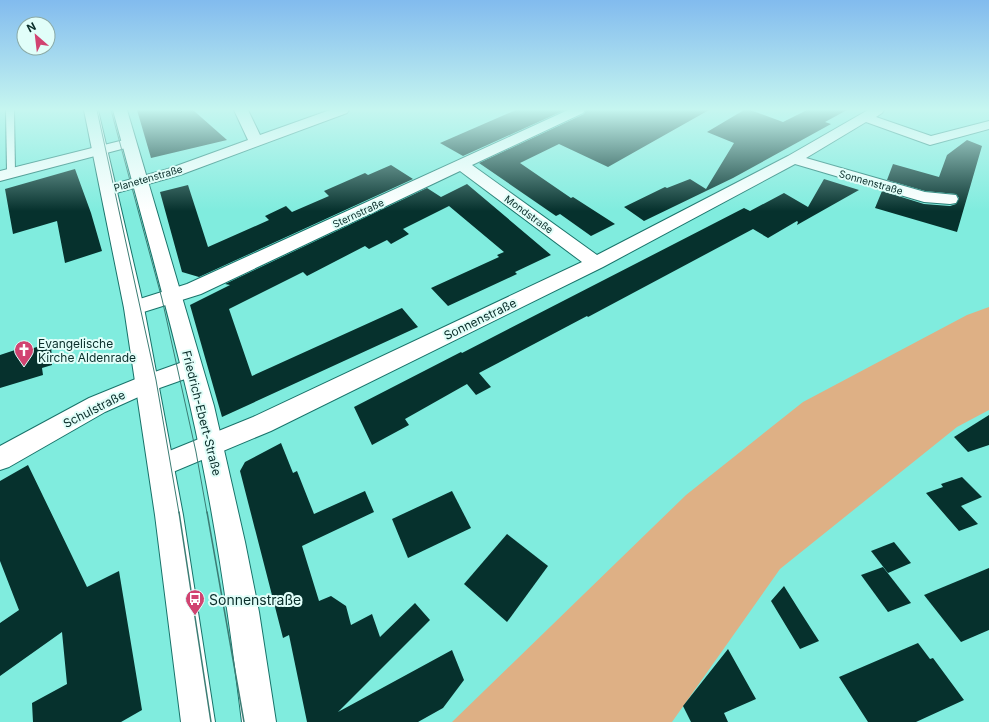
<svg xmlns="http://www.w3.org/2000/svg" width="989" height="722" viewBox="0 0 989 722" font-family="Inter,sans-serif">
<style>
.green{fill:#deb085}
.building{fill:#06312d}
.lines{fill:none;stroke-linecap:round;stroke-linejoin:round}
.lane-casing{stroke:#18736a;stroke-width:2}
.street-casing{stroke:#18736a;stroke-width:2}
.secondary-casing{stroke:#18736a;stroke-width:2}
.lane{fill:#fff;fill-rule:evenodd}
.street{fill:#fff;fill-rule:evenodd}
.secondary{fill:#fff;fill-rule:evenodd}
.tram-far1{stroke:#3b7c74;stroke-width:1}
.tram{stroke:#3b7c74;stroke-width:1.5}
.labels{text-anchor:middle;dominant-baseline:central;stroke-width:4;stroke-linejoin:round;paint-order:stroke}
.far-street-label{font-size:10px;fill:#092d29;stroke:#e1fef9}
.street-label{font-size:12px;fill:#092d29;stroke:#e1fef9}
.poi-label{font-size:12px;fill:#092d29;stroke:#e1fef9;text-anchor:start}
.near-poi-label{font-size:14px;fill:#092d29;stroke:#e1fef9;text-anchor:start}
</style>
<rect width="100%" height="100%" fill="#80ecde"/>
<polygon class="green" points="989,307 989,410 957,427 780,569 672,722 452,722 686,495 803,402 967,315"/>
<g class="building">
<polygon points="137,110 193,110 227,140 151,158"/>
<polygon points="516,110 565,110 463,156 440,143"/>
<polygon points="586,110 709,110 608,167 559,144 520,163 571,198 573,197 615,224 591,236 560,214 556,216 479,163 584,114"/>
<polygon points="744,110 750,110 783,122 807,110 847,110 825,122 831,124 733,178 644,221 624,207 665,187 667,188 690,179 706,189 734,143 707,132"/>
<polygon points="967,140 982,146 957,232 875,208 882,191 924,204 950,206 956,204 959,198 956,194 925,191 887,180 893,164 939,177 947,155"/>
<polygon points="391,165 413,179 199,277 182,272 160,192 188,185 208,247 269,220 265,216 286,206 292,212 329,196 324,191 365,173 368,175"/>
<polygon points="75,169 91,213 102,251 65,263 57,221 13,234 5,189"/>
<polygon points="824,179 859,190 797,225 798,222 797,221 768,238 753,229 588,317 587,316 479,373 491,387 476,395 467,384 405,419 409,425 372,445 354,407 461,352 462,353 744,208 750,211 784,193 808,207"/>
<polygon points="467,184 551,255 515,272 517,274 448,306 431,288 499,257 497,255 504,252 449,206 403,229 409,234 391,244 387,240 369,249 365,246 307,276 303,272 229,309 252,376 402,308 418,327 222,417 190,305 230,285 225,284 427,188 441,197"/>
<polygon points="51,343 52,365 42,368 43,375 0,388 0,355 30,345 30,349"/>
<polygon points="989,415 989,445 968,452 954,437"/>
<polygon points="281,443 293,473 297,471 314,514 365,491 374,512 302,546 319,601 331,596 346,606 351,625 372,614 380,637 415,603 430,620 338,712 452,650 464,680 443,708 418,722 307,722 289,635 283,638 240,471 245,462"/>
<polygon points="28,465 87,587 119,571 142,710 121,722 33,722 32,703 67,684 62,632 0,676 0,623 19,610 0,561 0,481"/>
<polygon points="962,477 982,497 961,506 978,524 959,531 926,493 943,487 941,484"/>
<polygon points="452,491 471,528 408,558 392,519"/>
<polygon points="507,534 548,566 507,622 464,584"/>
<polygon points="894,542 911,563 888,573 871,551"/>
<polygon points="883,567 911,603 888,612 861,575"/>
<polygon points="989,568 989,630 961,642 924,595"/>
<polygon points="784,586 801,613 819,641 800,649 771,601"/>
<polygon points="918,643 930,659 933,658 964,700 916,722 868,722 839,677"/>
<polygon points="728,649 756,699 724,713 728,722 691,722 683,706"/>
</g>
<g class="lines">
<defs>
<polygon id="lane" points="6,110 14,110 15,173 11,176 7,173"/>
<g id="street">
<polygon points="234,110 248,110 260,135 330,110 349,110 347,113 180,175 109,195 103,193 101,190 103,187 168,169 248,140"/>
<polygon points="568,110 585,110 583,113 472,165 597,255 788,156 868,110 884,110 882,113 876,117 931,136 989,121 989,129 930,145 866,122 806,158 925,192 956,195 958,199 956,203 950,204 924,202 795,164 603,267 271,431 161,477 152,474 148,466 152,458 253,417 582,262 460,171 201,294 134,315 127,313 124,308 127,303 187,284"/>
<polygon points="128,139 133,140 135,143 133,146 0,181 0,171"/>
<polygon points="191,359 199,362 202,368 199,374 154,390 105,412 9,467 0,470 0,446 89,398 138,378"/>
</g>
<g id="secondary">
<polygon points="84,110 98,110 144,308 183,515 215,722 181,722 155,515 124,308"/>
<path d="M 113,110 L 127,110 L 214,406 L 245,542 L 259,612 L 276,722 L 242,722 C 229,616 214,510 190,405 C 167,306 139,208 113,110 Z"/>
</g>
</defs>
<use href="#lane" class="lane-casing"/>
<use href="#street" class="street-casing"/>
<use href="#secondary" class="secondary-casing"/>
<use href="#lane" class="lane"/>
<use href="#street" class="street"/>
<use href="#secondary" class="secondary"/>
<g class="tram-far1">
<polyline points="97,110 156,380 179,513"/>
<polyline points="111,110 162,299 196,452 207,513"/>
</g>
<g class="tram">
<polyline points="179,512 211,722"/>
<polyline points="207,512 244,722"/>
</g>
</g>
<linearGradient id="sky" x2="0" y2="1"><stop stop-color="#82bbee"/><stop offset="0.52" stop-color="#c6f6f0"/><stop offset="1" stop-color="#c6f6f0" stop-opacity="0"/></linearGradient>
<rect width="989" height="211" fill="url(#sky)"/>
<defs>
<symbol id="church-pin" viewBox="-11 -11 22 30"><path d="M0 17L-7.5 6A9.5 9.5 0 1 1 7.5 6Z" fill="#d14371" stroke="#e1fef9"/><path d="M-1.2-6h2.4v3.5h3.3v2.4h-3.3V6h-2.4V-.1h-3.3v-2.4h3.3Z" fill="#fff"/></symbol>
<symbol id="bus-pin" viewBox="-11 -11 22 30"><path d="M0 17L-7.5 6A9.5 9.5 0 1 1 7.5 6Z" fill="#d14371" stroke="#e1fef9"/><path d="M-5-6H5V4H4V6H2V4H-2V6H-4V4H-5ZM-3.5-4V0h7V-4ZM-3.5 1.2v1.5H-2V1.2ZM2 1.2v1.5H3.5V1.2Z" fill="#fff"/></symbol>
</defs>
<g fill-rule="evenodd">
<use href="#church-pin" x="13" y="339" width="22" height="30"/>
<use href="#bus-pin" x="184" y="588" width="22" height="30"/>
</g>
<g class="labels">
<g class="far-street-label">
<text transform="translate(148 178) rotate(-16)">Planetenstraße</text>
<text transform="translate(871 182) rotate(16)">Sonnenstraße</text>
<text transform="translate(358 213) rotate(-25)">Sternstraße</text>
<text transform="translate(529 214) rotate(36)">Mondstraße</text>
</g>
<g class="street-label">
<text transform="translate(480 319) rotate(-26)">Sonnenstraße</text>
<text transform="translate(94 409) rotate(-27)">Schulstraße</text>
<text transform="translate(202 413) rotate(76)">Friedrich-Ebert-Straße</text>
</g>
<g class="poi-label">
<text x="38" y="343">Evangelische<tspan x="38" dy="14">Kirche Aldenrade</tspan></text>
</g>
<g class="near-poi-label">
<text x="209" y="599">Sonnenstraße</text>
</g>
</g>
<g transform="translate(36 36) rotate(332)"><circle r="19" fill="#e1fef9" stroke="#8baaa6"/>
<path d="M0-3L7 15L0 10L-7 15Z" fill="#d14371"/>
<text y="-6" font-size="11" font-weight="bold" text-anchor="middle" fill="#092d29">N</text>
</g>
</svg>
